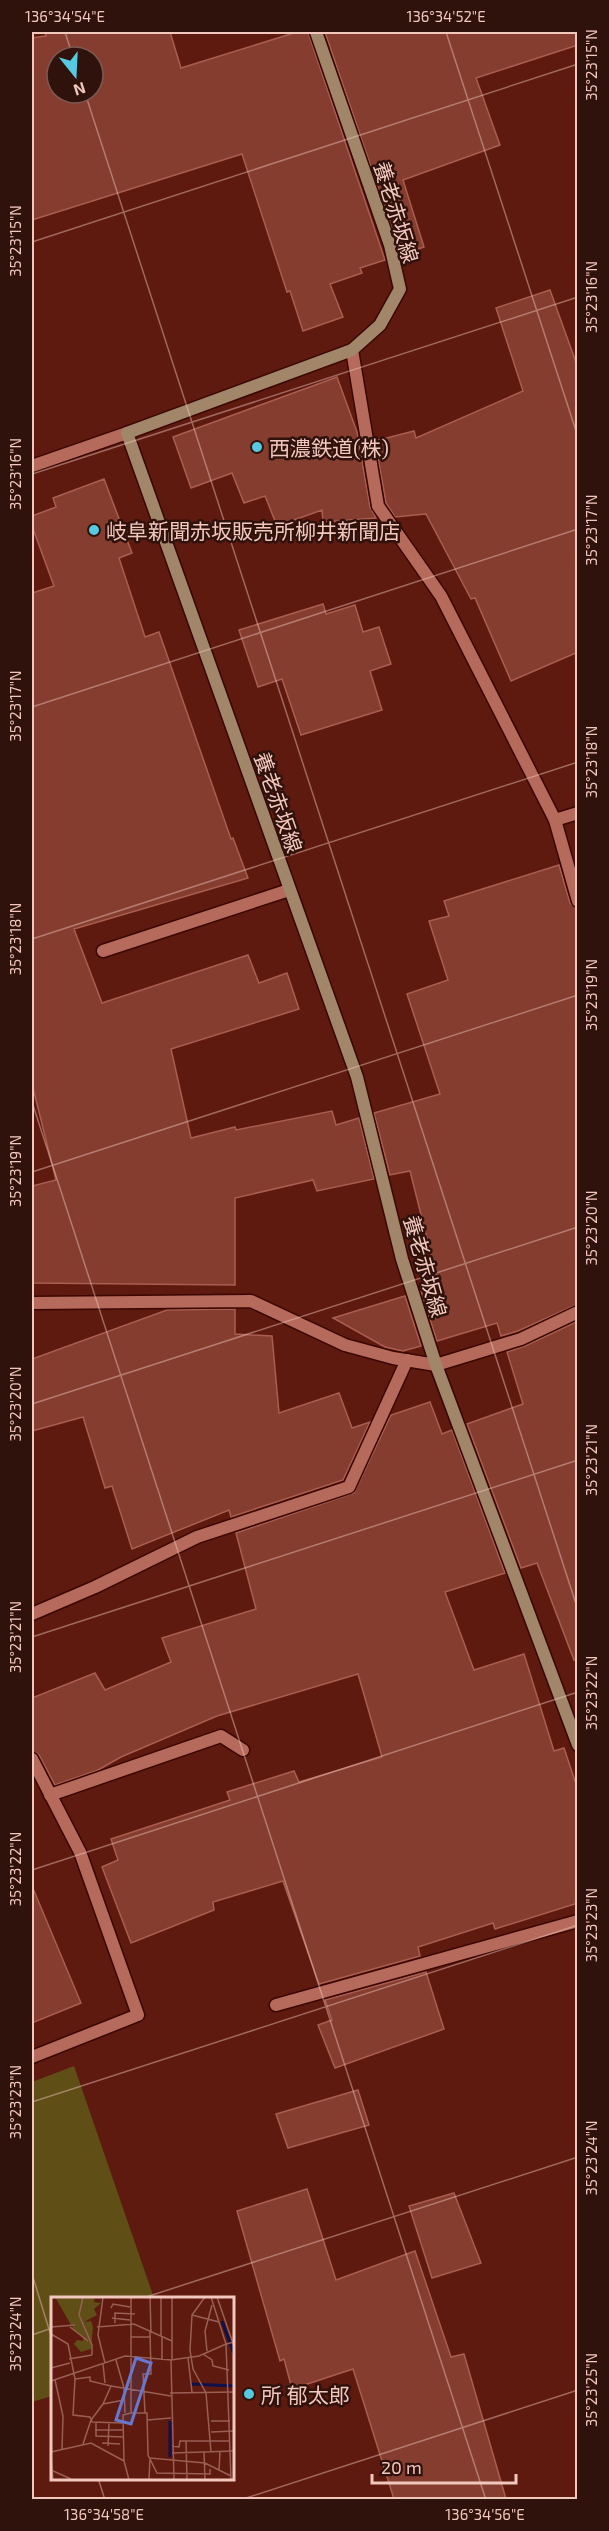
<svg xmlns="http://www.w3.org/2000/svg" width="609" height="2531" viewBox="0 0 609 2531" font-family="'Exo 2','Noto Sans JP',sans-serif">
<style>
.green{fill:#5f4e16}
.building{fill:#853d30;stroke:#a95e4f;stroke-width:1.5;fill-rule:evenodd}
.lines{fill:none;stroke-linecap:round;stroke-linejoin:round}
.street-casing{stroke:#3a0702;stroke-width:15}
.secondary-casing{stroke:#3a0702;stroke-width:15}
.street{stroke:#b66a5b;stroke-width:12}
.secondary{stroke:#a28669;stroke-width:12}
.ticks{fill:none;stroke:#f1c7be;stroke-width:1.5;stroke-opacity:0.45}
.poi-dot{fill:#55cae0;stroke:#30120c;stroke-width:2}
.labels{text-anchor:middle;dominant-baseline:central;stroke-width:5;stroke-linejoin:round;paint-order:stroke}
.street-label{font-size:21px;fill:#f1c7be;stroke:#30120c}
.poi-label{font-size:21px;fill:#f1c7be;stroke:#30120c;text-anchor:start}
.inset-river{fill:none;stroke:#0e114a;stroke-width:3}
.inset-road{fill:none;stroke:#995f55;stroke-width:1.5}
.view{fill:#6778cf;fill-opacity:0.15;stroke:#6778cf;stroke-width:3}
.inset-edge{fill:none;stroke:#f1c7be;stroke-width:3}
.neatline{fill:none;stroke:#f1c7be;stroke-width:2}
.ticks-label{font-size:15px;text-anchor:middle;fill:#f1c7be}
</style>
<rect width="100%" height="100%" fill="#5e1a0f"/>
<polygon class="green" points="74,2066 154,2298 52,2298 52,2396 32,2402 32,2082"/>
<g class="building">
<path d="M 45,32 L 170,32 L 181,68 L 297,32 L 308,32 L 385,260 L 360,268 L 362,273 L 330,284 L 343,317 L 303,331 L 290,291 L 287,292 L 242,154 L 32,220 L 32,38 L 46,36 ZM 57,57 L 93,57 L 93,93 L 57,93 Z"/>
<polygon points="325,32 578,32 578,45 476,78 500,145 403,180 424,247 401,255"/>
<polygon points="550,290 578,368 578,652 511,681 475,598 471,599 426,514 395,517 386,503 375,441 414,431 416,438 523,391 496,308"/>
<polygon points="337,377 357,432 370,507 376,518 323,522 322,510 277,526 265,496 244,503 232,473 191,488 173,437"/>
<polygon points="104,479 132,553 119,558 145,637 159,632 231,839 233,838 248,878 74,929 102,1003 248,955 259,983 287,973 299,1009 171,1049 191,1138 235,1127 236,1130 332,1111 336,1125 359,1118 374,1179 317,1191 313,1180 235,1198 235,1285 32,1283 32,1186 56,1180 32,1084 32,593 54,586 32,526 32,516 56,507 53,498"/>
<polygon points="323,604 326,614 355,605 363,632 379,627 391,664 370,671 382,710 301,735 282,679 258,687 239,630"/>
<polygon points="559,865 570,903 577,909 578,1304 518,1331 501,1336 497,1323 437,1341 421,1291 439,1286 410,1171 390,1175 374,1113 440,1094 407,994 448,980 429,921 449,916 444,901"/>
<polygon points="405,1296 421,1346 403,1351 385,1347 333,1318"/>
<polygon points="235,1309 235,1334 272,1336 279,1413 339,1393 352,1428 370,1422 343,1480 231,1517 229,1510 132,1549 112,1486 105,1488 83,1417 32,1431 32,1359 167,1310"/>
<polygon points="578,1321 578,1659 574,1660 537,1563 521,1568 467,1424 523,1404 507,1352 525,1346"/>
<polygon points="430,1402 442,1434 452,1430 505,1573 445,1592 474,1670 524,1654 554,1751 564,1748 578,1790 578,1903 495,1929 493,1923 418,1947 420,1956 319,1984 283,1881 213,1902 214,1910 131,1943 102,1867 118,1860 111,1839 230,1800 227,1792 294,1771 299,1782 382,1757 358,1674 217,1716 121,1757 98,1770 55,1785 39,1755 32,1751 32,1698 95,1673 105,1690 171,1662 162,1638 256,1609 236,1533 354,1493 391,1415"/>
<polygon points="32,1886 81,2003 32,2023"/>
<polygon points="426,1972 444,2029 335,2068 318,2025 332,2020 325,2000"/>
<polygon points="358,2090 369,2125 288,2148 276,2114"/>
<polygon points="307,2189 336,2280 415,2251 451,2357 464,2354 506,2499 394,2499 353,2369 292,2389 284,2359 280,2361 237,2211"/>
<polygon points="454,2193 481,2263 432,2278 409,2206"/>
</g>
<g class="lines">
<defs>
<g id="street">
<polyline points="352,350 378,506 441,596 555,820 578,901"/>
<polyline points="32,466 127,433"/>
<polyline points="555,820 578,813"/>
<polyline points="103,951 289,890"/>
<polyline points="32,1303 251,1301 345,1345 393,1358 436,1365 521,1339 578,1312"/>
<polyline points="32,1614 95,1587 197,1537 349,1487 407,1360"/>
<polyline points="32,1759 80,1852 138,2015 32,2057"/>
<polyline points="50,1795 221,1736 243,1750"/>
<polyline points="276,2005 578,1921"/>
</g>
<polyline id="secondary" points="316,32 390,245 400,289 380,325 352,350 127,433 357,1077 402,1259 436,1365 578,1745"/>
</defs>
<use href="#street" class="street-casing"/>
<use href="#secondary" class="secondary-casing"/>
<use href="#street" class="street"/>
<use href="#secondary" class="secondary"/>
</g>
<path class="ticks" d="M 65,32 L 73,57M 446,32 L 578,437M 85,93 L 578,1610M 32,242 L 578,64M 32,474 L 578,297M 32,707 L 578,529M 32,939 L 578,762M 32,1102 L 486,2500M 32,1172 L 578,995M 32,1404 L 578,1227M 32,1637 L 578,1460M 32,1870 L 578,1692M 32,2102 L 578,1925M 32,2274 L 52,2339M 143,2298 L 578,2157M 32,2335 L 52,2328M 98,2478 L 105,2500M 240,2500 L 578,2390"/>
<g class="poi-dot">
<circle cx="257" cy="447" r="6"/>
<circle cx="94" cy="530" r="6"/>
<circle cx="249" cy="2394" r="6"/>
</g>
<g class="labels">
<g class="street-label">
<text transform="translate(397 212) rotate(73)">養老赤坂線</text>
<text transform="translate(279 802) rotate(71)">養老赤坂線</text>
<text transform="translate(426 1266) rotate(74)">養老赤坂線</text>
</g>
<g class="poi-label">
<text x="269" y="447">西濃鉄道(株)</text>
<text x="106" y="530">岐阜新聞赤坂販売所柳井新聞店</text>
<text x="261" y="2394">所 郁太郎</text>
</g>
</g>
<g transform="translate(51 2297)">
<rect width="183" height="183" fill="#5e1a0f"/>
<path d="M 4,0 L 44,0 L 43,5 L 50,6 L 43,12 L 46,18 L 33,25 L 40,24 L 42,30 L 40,52 L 30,55 L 23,47 L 26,43 L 32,44 L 32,40 L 20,31 L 24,28 L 20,28 Z" fill="#5f4e16"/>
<path class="inset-river" d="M 171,24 L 183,57M 140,87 L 183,89M 119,124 L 119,160"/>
<path class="inset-road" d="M 32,0 L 28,18 L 41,48 L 41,58M 52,0 L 47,38 L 54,66M 80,0 L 80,59M 99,0 L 100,35M 121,0 L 121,63M 154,0 L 141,18 L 139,53 L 142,72 L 155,96 L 160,155M 160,0 L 175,47 L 183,45M 166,0 L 183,49M 60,11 L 62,7 L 79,10M 141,18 L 168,25M 61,21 L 79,23M 64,26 L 64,16 L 84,17M 0,30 L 24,28M 19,30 L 37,44M 46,30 L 83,27 L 121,44M 0,37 L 17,47 L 24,82 L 22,118 L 39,120 L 41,125 L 72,126M 110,39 L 110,0M 80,40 L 99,40M 111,40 L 111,63M 175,47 L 180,183M 156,54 L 154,34 L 161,8M 152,57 L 161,63 L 162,69 L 178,73M 137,61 L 141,95M 18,62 L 41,58M 65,63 L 73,91M 120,63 L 123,183M 52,67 L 54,86M 0,71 L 19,66M 24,82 L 39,80 L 39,84 L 60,89 L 52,107M 4,83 L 12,119 L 11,153M 0,84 L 74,59 L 120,63 L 148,59 L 175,47M 60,89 L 120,99M 73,91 L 74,116M 119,96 L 183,95M 80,116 L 96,116 L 97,158 L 106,176 L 159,177 L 159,172M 94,116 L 92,77 L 100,77 L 99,34M 96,123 L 120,121M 160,124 L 179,124M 45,126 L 45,139 L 73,140M 44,133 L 73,133M 160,135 L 183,134M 135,144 L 136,183M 51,146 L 69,147M 32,147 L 40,123 L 52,107 L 73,103M 57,149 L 58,126M 121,149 L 128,150 L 129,144 L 179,144M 0,155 L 40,146 L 73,164M 153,155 L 154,183M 121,156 L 183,154M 0,159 L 2,183M 0,173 L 20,182M 168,174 L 169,154M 78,183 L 73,164 L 72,118 L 80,116 L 80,59M 98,183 L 99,161 L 154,166 L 180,179"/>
<path class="view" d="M 85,61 L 100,66 L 80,127 L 65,123 Z"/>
<rect width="183" height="183" class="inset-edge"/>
</g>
<rect width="609" height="2531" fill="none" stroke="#30120c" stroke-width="66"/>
<g transform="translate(75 75) rotate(162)"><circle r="28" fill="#30120c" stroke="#7d5a53" stroke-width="1.5"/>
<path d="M0-4.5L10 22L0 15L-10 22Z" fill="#55cae0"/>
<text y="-9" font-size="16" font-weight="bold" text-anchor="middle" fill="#f1c7be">N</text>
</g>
<path d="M372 2474v9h144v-9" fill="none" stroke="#f1c7be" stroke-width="3"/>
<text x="381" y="2474" font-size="18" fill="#f1c7be" stroke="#30120c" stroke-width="4.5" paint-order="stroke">20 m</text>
<rect x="33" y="33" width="543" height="2465" class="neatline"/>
<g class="ticks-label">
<text x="65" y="22">136°34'54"E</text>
<text x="446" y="22">136°34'52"E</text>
<text transform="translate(592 65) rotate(-90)" y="5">35°23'15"N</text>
<text transform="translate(16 241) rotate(-90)" y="5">35°23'15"N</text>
<text transform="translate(592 297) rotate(-90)" y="5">35°23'16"N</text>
<text transform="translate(16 474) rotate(-90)" y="5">35°23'16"N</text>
<text transform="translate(592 530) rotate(-90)" y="5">35°23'17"N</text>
<text transform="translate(16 706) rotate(-90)" y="5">35°23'17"N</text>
<text transform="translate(592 762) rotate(-90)" y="5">35°23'18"N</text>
<text transform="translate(16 939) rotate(-90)" y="5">35°23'18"N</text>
<text transform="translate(592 995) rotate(-90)" y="5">35°23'19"N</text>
<text transform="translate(16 1171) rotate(-90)" y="5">35°23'19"N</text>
<text transform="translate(592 1228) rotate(-90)" y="5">35°23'20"N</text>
<text transform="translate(16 1404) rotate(-90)" y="5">35°23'20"N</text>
<text transform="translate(592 1460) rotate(-90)" y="5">35°23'21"N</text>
<text transform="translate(16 1637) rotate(-90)" y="5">35°23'21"N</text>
<text transform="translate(592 1693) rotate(-90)" y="5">35°23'22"N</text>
<text transform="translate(16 1869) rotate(-90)" y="5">35°23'22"N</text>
<text transform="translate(592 1925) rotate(-90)" y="5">35°23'23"N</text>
<text transform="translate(16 2102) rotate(-90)" y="5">35°23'23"N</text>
<text transform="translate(592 2158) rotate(-90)" y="5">35°23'24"N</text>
<text transform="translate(16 2334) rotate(-90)" y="5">35°23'24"N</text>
<text transform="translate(592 2390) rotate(-90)" y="5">35°23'25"N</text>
<text x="104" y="2520">136°34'58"E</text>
<text x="485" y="2520">136°34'56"E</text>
</g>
</svg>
